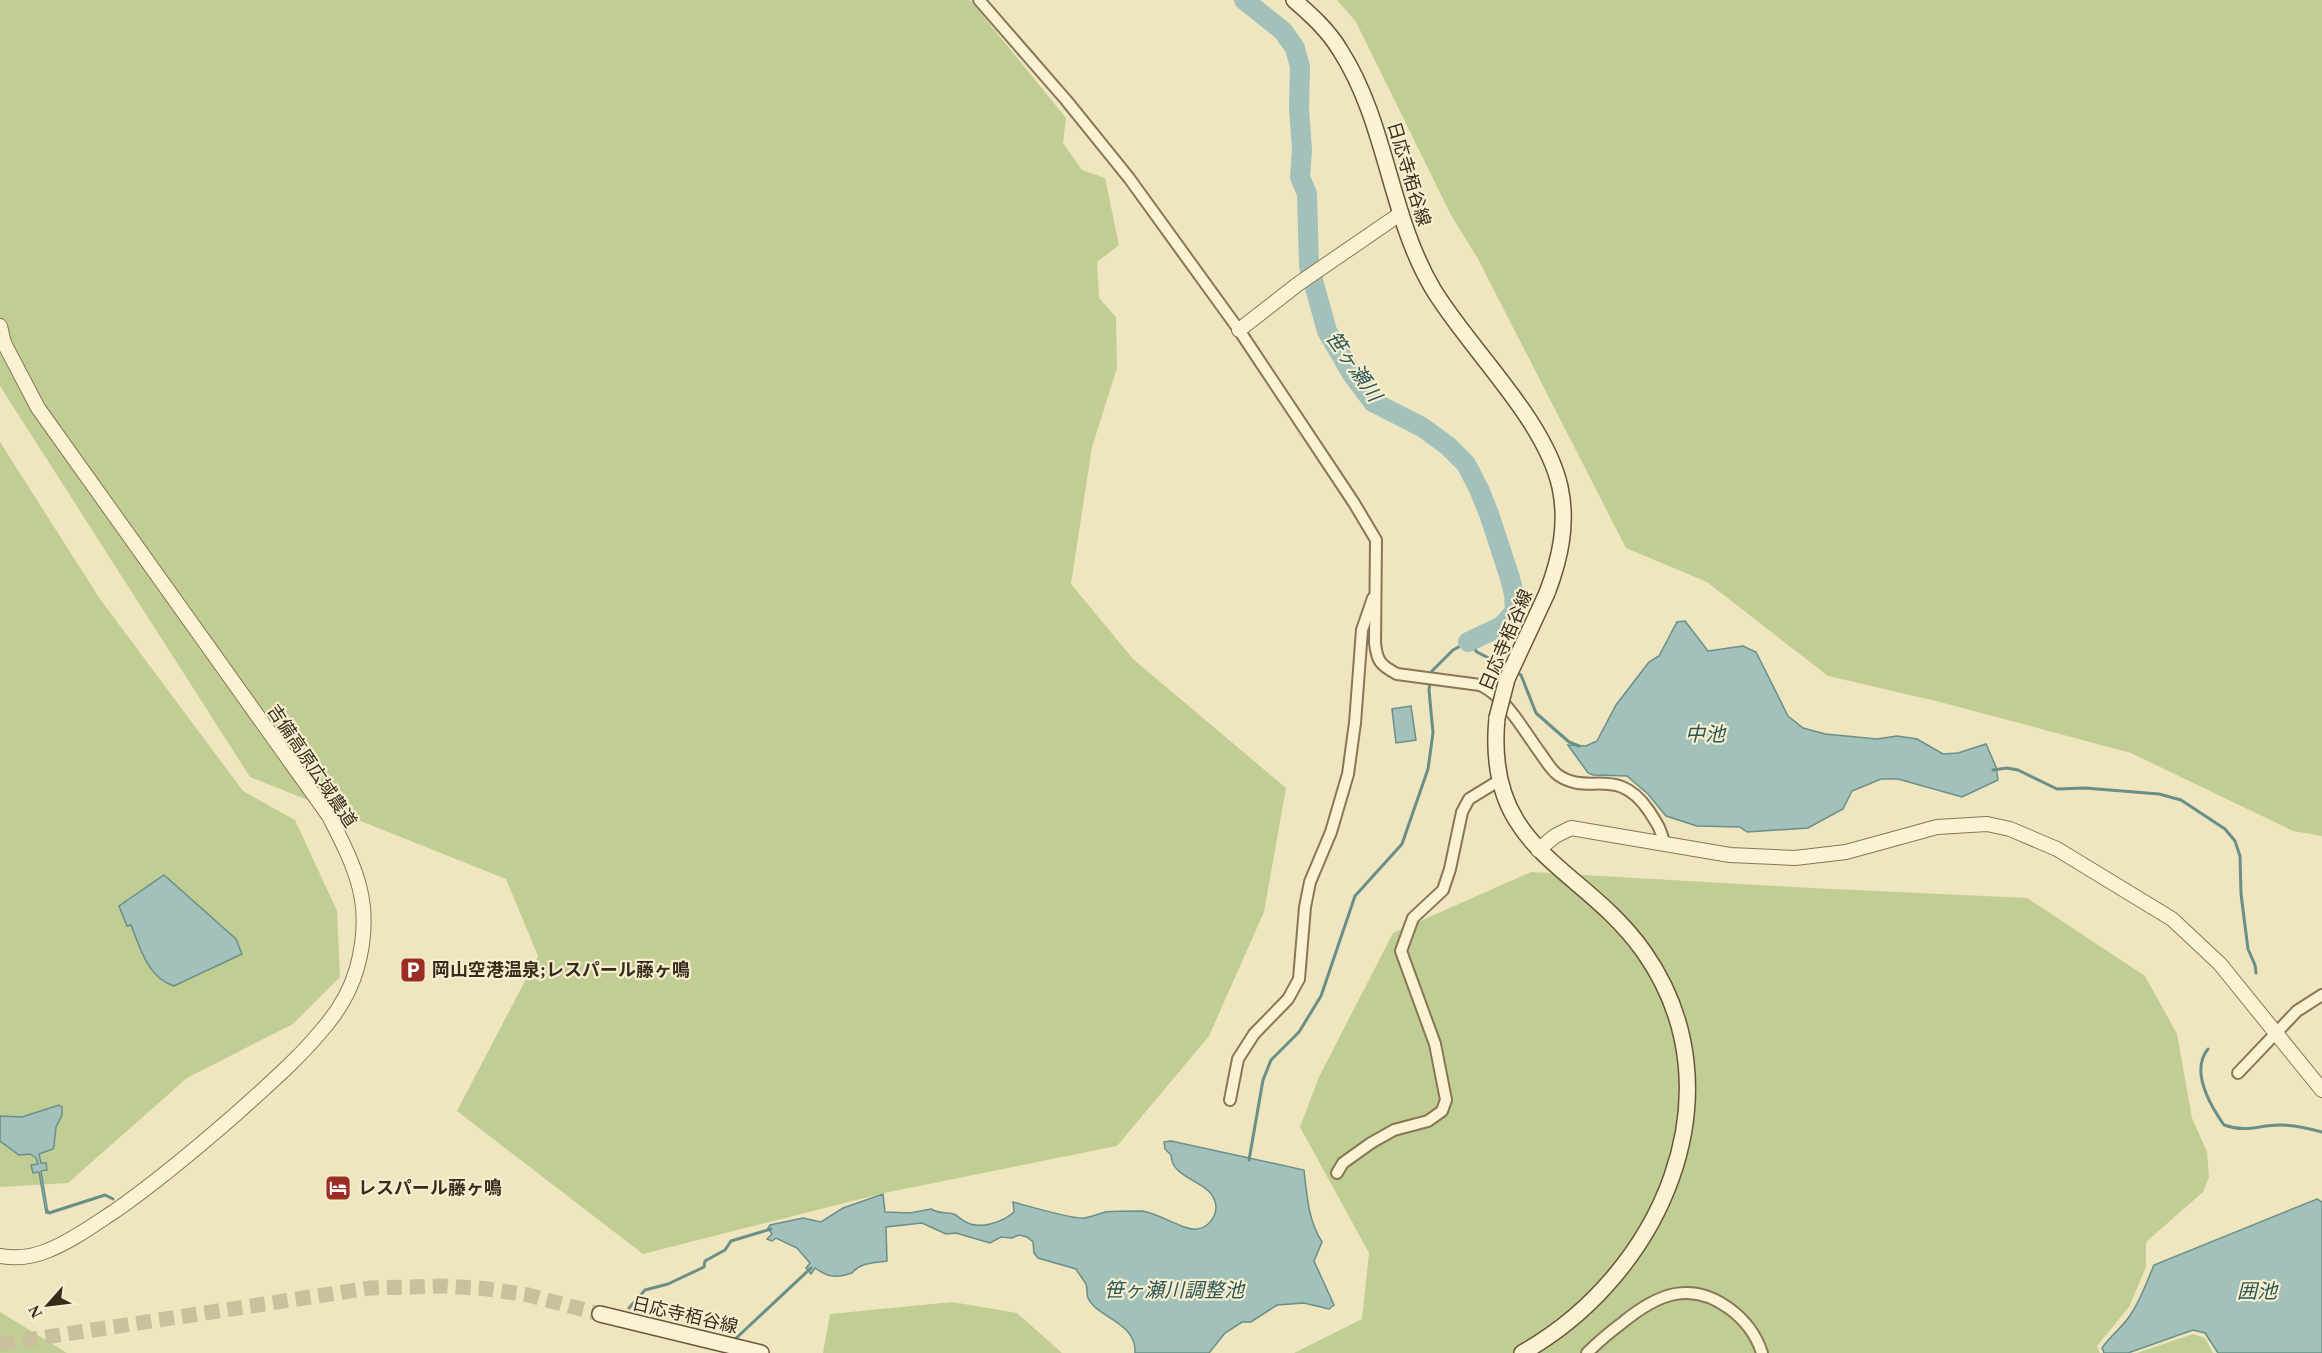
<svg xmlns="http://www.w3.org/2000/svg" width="2322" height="1353" viewBox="0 0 2322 1353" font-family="'Times New Roman','Noto Sans JP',serif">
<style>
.green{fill:#c1ce93}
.water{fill:#a2c1bb;stroke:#698f89;stroke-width:1.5}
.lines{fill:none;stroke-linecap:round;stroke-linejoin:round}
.stream{stroke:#698f89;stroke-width:3}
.river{stroke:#a2c1bb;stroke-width:20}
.secondary-tunnel{stroke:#cac09e;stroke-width:15;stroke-dasharray:15 8;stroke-linecap:butt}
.minor-casing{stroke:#887657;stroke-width:14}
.tertiary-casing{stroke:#887657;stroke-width:16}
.secondary-casing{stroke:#6a563a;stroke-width:18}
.minor{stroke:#faf2d2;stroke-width:10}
.tertiary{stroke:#faf2d2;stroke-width:14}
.secondary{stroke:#faf2d2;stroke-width:15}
.secondary-bridge-casing{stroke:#6a563a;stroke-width:18;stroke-linecap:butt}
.secondary-bridge{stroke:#faf2d2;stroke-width:15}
.labels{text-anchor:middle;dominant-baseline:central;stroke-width:4.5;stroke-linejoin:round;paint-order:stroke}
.street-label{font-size:18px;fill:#372c1c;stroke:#f6eecf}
.poi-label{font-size:18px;font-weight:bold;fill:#372c1c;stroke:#f6eecf;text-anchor:start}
.water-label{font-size:20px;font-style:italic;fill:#2a5758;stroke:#f6eecf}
</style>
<rect width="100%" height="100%" fill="#efe5bf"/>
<g class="green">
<polygon points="0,0 970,0 1066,118 1063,143 1082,170 1105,178 1119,245 1097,262 1099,298 1116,317 1117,368 1092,447 1071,584 1133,659 1286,788 1264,912 1209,1036 1117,1146 884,1193 643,1254 457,1111 538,956 506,879 250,777 0,386"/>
<polygon points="1337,0 2322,0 2322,836 2293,831 2131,753 1940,702 1828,676 1707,582 1626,548 1478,259 1451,215 1356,22"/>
<polygon points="0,442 100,599 243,791 295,820 337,911 340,977 293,1024 187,1078 68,1183 0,1187"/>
<polygon points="1531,872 1812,888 2027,898 2145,976 2177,1034 2192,1118 2207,1152 2209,1177 2203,1192 2146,1242 2146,1267 2129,1307 2097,1346 2100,1353 1768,1353 1767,1345 1755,1324 1756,1353 1294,1353 1362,1319 1369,1253 1300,1127 1319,1077 1393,933"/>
<polygon points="952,1302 1017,1313 1062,1353 823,1353 830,1314"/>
<polygon points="0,1312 67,1353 0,1353"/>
<polygon points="2193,1334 2205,1338 2213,1353 2137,1353"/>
</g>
<g class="water">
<polygon points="1685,621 1708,651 1743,646 1756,652 1788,716 1803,728 1825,734 1877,739 1897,736 1917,739 1943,754 1958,753 1986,744 1996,767 1998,780 1962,797 1898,779 1881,779 1852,791 1843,809 1808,828 1747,832 1740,827 1697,826 1666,816 1648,794 1627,776 1593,775 1588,773 1568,745 1586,746 1597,741 1616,705 1649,662 1659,656 1677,622"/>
<polygon points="1411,706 1416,740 1396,743 1392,709"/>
<path d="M 164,875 L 236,939 L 242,954 L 174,986 C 148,978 140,948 131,925 L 127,926 L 119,906 Z"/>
<polygon points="59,1105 62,1107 62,1115 56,1127 54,1146 53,1149 39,1154 41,1163 46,1163 47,1170 41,1171 48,1213 46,1213 39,1172 33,1173 31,1165 38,1164 36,1158 30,1154 19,1155 0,1141 0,1116 22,1117"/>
<path d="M 1171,1141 L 1304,1170 C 1307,1196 1308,1220 1322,1242 L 1314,1261 L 1334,1305 L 1329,1309 L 1304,1303 L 1277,1305 L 1251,1322 L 1242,1322 L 1225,1333 L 1209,1353 L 1135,1353 C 1137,1322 1097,1318 1088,1298 C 1086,1294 1088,1289 1086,1284 C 1083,1279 1079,1274 1076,1269 L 1038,1258 L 1034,1253 L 1033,1242 L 1027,1237 L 1019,1235 L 1012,1238 L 1001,1237 L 990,1243 L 956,1233 L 946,1234 L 922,1223 L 886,1227 L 887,1261 C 874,1263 861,1262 852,1273 C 836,1278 829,1278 815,1268 L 811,1274 L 806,1268 L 810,1263 L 797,1248 L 776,1238 L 772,1241 L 767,1239 L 772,1234 L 768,1228 L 770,1225 L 803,1218 L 821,1222 L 843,1208 L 883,1194 L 885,1212 L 910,1213 L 931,1209 C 941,1215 946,1211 954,1214 C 958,1216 961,1220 966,1222 C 980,1230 1003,1222 1014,1212 L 1013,1202 C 1024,1205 1076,1220 1084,1218 C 1091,1217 1098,1214 1105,1212 C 1109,1211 1137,1211 1142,1211 C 1159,1213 1184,1231 1197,1229 C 1208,1228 1216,1217 1216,1207 C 1214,1179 1172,1182 1171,1155 L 1165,1149 L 1164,1142 Z"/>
<path d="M 2317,1199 L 2322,1202 L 2322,1353 L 2218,1353 L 2205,1333 L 2193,1330 L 2128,1353 L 2104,1353 L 2102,1348 C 2110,1336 2123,1327 2131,1314 C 2141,1299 2147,1281 2154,1265 Z"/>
</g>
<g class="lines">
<g class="stream">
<polyline points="1516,672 1521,675 1536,713 1569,742 1579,746"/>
<polyline points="1431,675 1432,671 1453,650 1468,642 1477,652 1508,668"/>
<polyline points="1993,770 2007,768 2018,770 2057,789 2085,788 2159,794 2181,800 2225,829 2235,841 2240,856 2241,894 2248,949 2255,965 2256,973"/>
<path d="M 2208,1049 C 2190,1071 2210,1105 2224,1125 C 2247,1133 2258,1125 2280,1125 C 2294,1125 2308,1128 2322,1132"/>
<polyline points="1249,1160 1263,1080 1271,1060 1299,1032 1321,996 1355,896 1402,844 1428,769 1433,733 1429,690 1430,682"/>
<polyline points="47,1211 49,1213 105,1195 113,1199"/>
<polyline points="629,1308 645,1290 668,1284 704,1267 705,1261 725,1250 731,1241 771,1229"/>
<polyline points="732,1342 811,1268"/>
</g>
<polyline class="river" points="1244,0 1283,31 1295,48 1300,67 1299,108 1302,150 1300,177 1307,194 1309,266 1327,331 1352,374 1373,402 1422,427 1448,446 1466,464 1479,489 1489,514 1510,578 1514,594 1515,611 1502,626 1468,642"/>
<polyline class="secondary-tunnel" points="0,1344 370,1288 446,1286 488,1289 528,1295 600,1314"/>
<defs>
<g id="minor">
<path d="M 979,0 L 1066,100 L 1129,178 L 1239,330 L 1354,503 L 1376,540 L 1375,643 C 1377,661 1380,665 1397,674 L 1480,685 C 1506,697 1524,731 1541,754 C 1546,761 1551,770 1558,775 C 1589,797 1617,764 1649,811 C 1656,822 1662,830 1664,844"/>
<polyline points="2238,1073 2297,1011 2322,995"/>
<polyline points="1230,1100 1238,1059 1254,1034 1288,999 1299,979 1305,907 1310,882 1331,832 1348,774 1355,723 1362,630 1373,598"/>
<polyline points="1337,1173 1343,1163 1371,1143 1394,1130 1428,1121 1442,1111 1446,1100 1435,1044 1401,951 1413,918 1443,890 1450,869 1462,812 1469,799 1500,780"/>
<path d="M 1587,1353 C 1598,1342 1610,1332 1622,1323 C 1656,1295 1690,1279 1730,1309 C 1746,1321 1756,1334 1762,1353"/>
</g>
<g id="tertiary">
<path d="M 0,326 L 4,343 L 38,408 L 329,816 C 357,870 374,906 357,968 C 351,989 341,1007 327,1024 C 300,1058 268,1085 236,1114 C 197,1148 158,1181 115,1211 C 95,1224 72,1241 49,1250 C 33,1257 17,1259 0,1256"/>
<polyline points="1239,330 1298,284 1400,214"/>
<polyline points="1538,850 1555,836 1571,828 1730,855 1795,858 1846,852 1937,827 1987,824 2010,829 2057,849 2172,919 2220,964 2322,1090"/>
</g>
<g id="secondary">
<path d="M 1294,0 C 1311,15 1328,30 1340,50 C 1387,123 1389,215 1433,289 C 1470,350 1545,419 1560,487 C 1568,524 1560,559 1547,593"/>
<path d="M 1497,718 C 1484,853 1582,864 1644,952 C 1743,1093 1660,1276 1522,1353"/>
<polyline points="600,1314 761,1353"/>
</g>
</defs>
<use href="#minor" class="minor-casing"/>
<use href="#tertiary" class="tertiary-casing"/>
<use href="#secondary" class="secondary-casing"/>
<use href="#minor" class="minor"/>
<use href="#tertiary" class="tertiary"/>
<use href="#secondary" class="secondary"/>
<defs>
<polyline id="secondary-bridge" points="1497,718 1507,679 1547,593"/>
</defs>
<use href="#secondary-bridge" class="secondary-bridge-casing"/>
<use href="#secondary-bridge" class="secondary-bridge"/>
</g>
<defs>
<symbol id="parking-square" viewBox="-11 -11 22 22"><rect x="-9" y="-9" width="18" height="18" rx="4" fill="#9a2e24" stroke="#f6eecf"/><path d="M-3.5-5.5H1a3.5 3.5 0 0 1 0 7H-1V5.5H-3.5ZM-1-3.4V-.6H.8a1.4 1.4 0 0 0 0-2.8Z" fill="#fff"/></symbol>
<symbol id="hotel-square" viewBox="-11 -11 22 22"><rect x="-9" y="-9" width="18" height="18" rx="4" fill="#9a2e24" stroke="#f6eecf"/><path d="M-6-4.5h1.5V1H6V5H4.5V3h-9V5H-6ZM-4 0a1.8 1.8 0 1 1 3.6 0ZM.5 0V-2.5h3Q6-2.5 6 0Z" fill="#fff"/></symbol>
</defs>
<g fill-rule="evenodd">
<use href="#parking-square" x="398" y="955" width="30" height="30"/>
<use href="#hotel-square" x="323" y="1173" width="30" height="30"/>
</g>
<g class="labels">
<g class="street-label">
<text transform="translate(1409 174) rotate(73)">日応寺栢谷線</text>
<text transform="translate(1506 640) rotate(-67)">日応寺栢谷線</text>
<text transform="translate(312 766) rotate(56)">吉備高原広域農道</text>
<text transform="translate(685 1315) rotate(13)">日応寺栢谷線</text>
</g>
<g class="poi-label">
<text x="432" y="970">岡山空港温泉;レスパール藤ヶ鳴</text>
<text x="358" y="1188">レスパール藤ヶ鳴</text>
</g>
<g class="water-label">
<text transform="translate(1354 366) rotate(55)">笹ヶ瀬川</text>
<text x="1705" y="734">中池</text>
<text x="1174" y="1290">笹ヶ瀬川調整池</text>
<text x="2257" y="1291">囲池</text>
</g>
</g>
<g transform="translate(48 1305) rotate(242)" stroke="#f6eecf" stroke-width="4.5" paint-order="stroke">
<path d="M0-4.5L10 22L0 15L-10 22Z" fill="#372c1c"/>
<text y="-9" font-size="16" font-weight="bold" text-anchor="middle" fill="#372c1c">N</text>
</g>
</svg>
